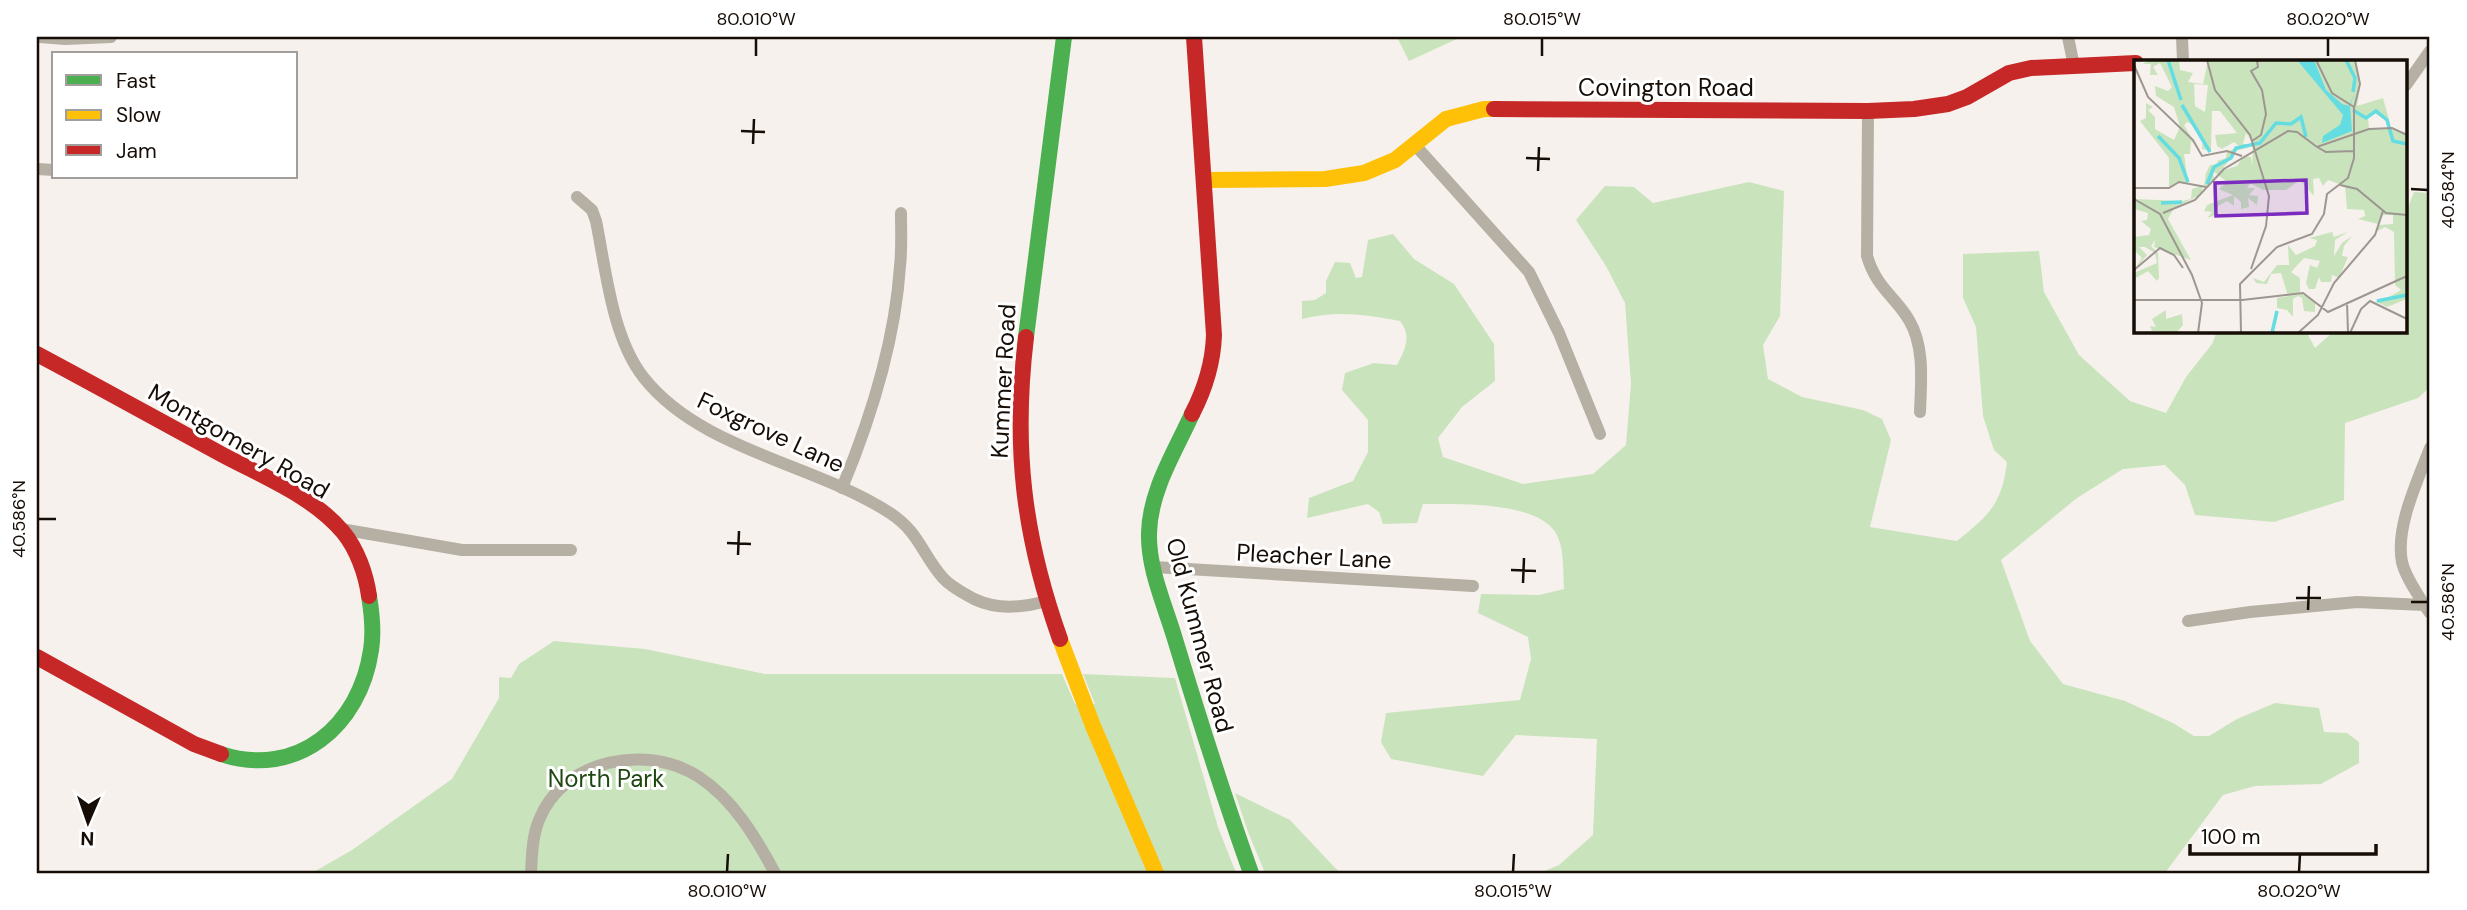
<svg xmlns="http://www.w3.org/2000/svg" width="2467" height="910" viewBox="0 0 2467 910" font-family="'DM Sans',sans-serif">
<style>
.green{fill:#c9e4bc}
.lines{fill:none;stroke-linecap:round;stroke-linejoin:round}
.street{stroke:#b6afa4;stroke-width:12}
.fast{stroke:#4caf50;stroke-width:16}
.slow{stroke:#ffc107;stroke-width:16}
.jam{stroke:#c62828;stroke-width:16}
.ticks{fill:none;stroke:#160d07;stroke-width:2.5}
.labels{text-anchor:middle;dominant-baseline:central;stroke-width:6;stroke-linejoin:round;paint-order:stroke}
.street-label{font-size:24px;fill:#160d07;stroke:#fff}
.park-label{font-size:24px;fill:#1f470f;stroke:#fff}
.inset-river{fill:none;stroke:#63dce2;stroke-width:3.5}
.inset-road{fill:none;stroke:#9d9691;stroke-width:2}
.view{fill:#7b2cbf;fill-opacity:0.15;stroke:#7b2cbf;stroke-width:3.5}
.inset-edge{fill:none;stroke:#160d07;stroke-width:3.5}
.neatline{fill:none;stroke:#160d07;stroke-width:2.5}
.ticks-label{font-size:18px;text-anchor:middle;fill:#160d07}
</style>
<rect width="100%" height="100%" fill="#f7f1ed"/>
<g class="green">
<polygon points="1397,37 1461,37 1409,61"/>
<path d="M 1749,182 L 1784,191 L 1780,316 L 1763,345 L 1768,379 L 1802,397 L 1863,410 L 1882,419 L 1891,440 L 1870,527 L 1957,541 C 1989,515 2002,504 2007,462 L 1994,450 L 1983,416 L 1976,327 L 1963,298 L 1963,254 L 2039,251 L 2044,292 L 2079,355 L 2130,401 L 2166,413 L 2186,377 L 2212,344 L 2217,331 L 2306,331 L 2315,348 L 2334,331 L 2406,331 L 2406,261 L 2409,253 L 2406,252 L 2406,213 L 2414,192 L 2430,193 L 2430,387 L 2418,398 L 2345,423 L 2344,500 L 2274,522 L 2195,515 L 2185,485 L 2165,465 L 2123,469 L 2077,498 L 2001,560 L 2030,641 L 2063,684 L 2125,701 L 2173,723 L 2194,736 L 2209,736 L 2237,719 L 2275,703 L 2319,708 L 2324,732 L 2347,733 L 2359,742 L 2359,763 L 2321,784 L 2255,786 L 2223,795 L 2165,873 L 1540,873 L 1559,865 L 1593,835 L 1597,739 L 1516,735 L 1483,776 L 1391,759 L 1381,742 L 1386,713 L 1520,700 L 1531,659 L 1528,637 L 1478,613 L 1481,594 L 1539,595 L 1564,589 C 1563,574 1564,554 1559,540 C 1547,500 1457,504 1423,504 L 1417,523 L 1383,524 L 1379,512 L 1368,504 L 1307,518 L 1309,498 L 1353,481 L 1368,452 L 1368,420 L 1342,390 L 1345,373 L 1374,363 L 1397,365 C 1405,350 1412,336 1400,321 C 1365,315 1338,310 1302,319 L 1302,301 L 1315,300 L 1326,293 L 1326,281 L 1335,262 L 1350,263 L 1356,278 L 1362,277 L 1368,240 L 1393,234 L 1414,259 L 1454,284 L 1494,344 L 1495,381 L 1462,407 L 1438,438 L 1443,457 L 1523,484 L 1593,474 L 1626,445 L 1631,384 L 1625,303 L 1606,266 L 1576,220 L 1605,186 L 1634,187 L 1653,203 Z"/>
<polygon points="554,641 645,649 765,674 1062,674 1075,704 1095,704 1083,674 1175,678 1218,827 1236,873 312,873 352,850 452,779 499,698 499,677 511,678 519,664"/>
<polygon points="1235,793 1290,820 1340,873 1265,873 1248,832"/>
</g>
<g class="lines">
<g class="street">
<polyline points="40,37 65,39 111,37"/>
<polyline points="2068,37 2074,66"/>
<polyline points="2182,37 2183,61"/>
<polyline points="2406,85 2430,51"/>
<path d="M 1868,111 L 1867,256 C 1877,289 1894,295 1909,320 C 1925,347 1921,382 1920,412"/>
<polyline points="1415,145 1529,272 1559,333 1600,434"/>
<polyline points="37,169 54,170"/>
<path d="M 577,197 L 592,210 L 596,221 C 606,270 612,338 644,378 C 701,450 815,464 890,513 C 919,532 922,554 943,578 C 951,587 963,593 974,599 C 997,610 1022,608 1046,601"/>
<path d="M 842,488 C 871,418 895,343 900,266 C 902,249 901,231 901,213"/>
<polyline points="341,529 462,550 571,550"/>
<polyline points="1154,567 1473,586"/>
<path d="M 2424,605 C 2417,592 2405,577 2402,562 C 2395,527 2418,480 2430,448"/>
<polyline points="2188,621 2250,612 2357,602 2424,605 2430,613"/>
<path d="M 531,873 C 532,856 532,837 539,820 C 563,759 647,743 699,777 C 734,800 756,838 775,873"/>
</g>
<g class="fast">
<polyline points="1026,337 1064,37"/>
<path d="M 1192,414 C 1175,452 1150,490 1149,533 C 1148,568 1164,603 1174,636 C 1198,715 1223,795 1251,873"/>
<path d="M 221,754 C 297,779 360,726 371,650 C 374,632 372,614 369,596"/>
</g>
<g class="slow">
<polyline points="1206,180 1325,179 1364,173 1395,160 1446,119 1484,109 1494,109"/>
<polyline points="1060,639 1093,726 1156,873"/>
</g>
<g class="jam">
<polyline points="1494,109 1868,111 1914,109 1948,104 1967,97 2009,73 2031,68 2136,63"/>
<path d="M 1026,337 C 1013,446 1023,535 1060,639"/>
<path d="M 37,354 C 99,387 160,421 221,454 C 262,476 313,496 343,532 C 357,549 366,574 369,596"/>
<path d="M 1192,414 C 1205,389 1213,364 1214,335 L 1194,37"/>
<polyline points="37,657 194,744 221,754"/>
</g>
</g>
<path class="ticks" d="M 756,56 L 756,38M 1542,56 L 1542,38M 2328,56 L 2328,38M 741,131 L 765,132M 753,144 L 754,119M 1526,158 L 1550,159M 1538,171 L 1539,147M 2411,189 L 2428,190M 38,519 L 56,519M 727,543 L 751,544M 738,555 L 739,531M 1511,570 L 1536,571M 1523,583 L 1524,558M 2296,598 L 2321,598M 2411,602 L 2428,602M 2308,610 L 2309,586M 727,872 L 728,854M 1513,872 L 1514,854M 2299,872 L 2300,854"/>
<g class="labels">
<g class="street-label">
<text x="1666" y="87">Covington Road</text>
<text transform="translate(1003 381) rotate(-87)">Kummer Road</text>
<text transform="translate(771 432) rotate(25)">Foxgrove Lane</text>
<text transform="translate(239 441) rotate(30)">Montgomery Road</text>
<text transform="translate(1314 556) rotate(3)">Pleacher Lane</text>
<text transform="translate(1200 635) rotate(75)">Old Kummer Road</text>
</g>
<g class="park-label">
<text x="606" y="778">North Park</text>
</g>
</g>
<g transform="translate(2134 60)">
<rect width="273" height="273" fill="#f7f1ed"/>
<path d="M 15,0 L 45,0 L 46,10 L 59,13 L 54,22 L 69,24 L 74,1 L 56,0 L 221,0 L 226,28 L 223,46 L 249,38 L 256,63 L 239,52 L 234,57 L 235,69 L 257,69 L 273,76 L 273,239 L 253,247 L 241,241 L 257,240 L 253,238 L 267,230 L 261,225 L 260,172 L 251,167 L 242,172 L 245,165 L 259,164 L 259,155 L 249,155 L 244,164 L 224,159 L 231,156 L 230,150 L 213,149 L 211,126 L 194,120 L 189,126 L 185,118 L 179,119 L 180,136 L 166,120 L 152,130 L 129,130 L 116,123 L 113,128 L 121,128 L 115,135 L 124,136 L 123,145 L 114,138 L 115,147 L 107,149 L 107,142 L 100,136 L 100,146 L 93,141 L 84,146 L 82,155 L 73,158 L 78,152 L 70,151 L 73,145 L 99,135 L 85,129 L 93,122 L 79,111 L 80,118 L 73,127 L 70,125 L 72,113 L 76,105 L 85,104 L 83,101 L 92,98 L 93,92 L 105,86 L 100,82 L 88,89 L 83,86 L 81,75 L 103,73 L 86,51 L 78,51 L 77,91 L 68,89 L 69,79 L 62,69 L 54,62 L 50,65 L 65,90 L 57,81 L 56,94 L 50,94 L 54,123 L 43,122 L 35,128 L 35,98 L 6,61 L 12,58 L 12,43 L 19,47 L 14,50 L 21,57 L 21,69 L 40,80 L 46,67 L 40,47 L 22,36 L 21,26 L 34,31 L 38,27 L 26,3 L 19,7 L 24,15 L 16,15 L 17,4 L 9,4 ZM 60,24 L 74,25 L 71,52 L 61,46 ZM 112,73 L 119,83 L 118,106 L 117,97 L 110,96 L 103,106 L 87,111 L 102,91 L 118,86 L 109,84 ZM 68,126 L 68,134 L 40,148 L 34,159 L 57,200 L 20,187 L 21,180 L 17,186 L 24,193 L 25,218 L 23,221 L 14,211 L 0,219 L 0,213 L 23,203 L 21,193 L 11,187 L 5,187 L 13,195 L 0,210 L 8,198 L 0,190 L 0,177 L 15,175 L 17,169 L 7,161 L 13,160 L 14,153 L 0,149 L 0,139 L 48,141 L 57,139 L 58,129 ZM 198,172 L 200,177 L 214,172 L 201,180 L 200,196 L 208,183 L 218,176 L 210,186 L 208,196 L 214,197 L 205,218 L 198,215 L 197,222 L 187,222 L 185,217 L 181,229 L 175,229 L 172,223 L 176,205 L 183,208 L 186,201 L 170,198 L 157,212 L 166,218 L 166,233 L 154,236 L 147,213 L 137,214 L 133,224 L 122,223 L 119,218 L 130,222 L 143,205 L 155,205 L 154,185 L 162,195 L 181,186 L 183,180 L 175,178 ZM 167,234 L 181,241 L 181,252 L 170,251 L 168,238 L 164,236 L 159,239 L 159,257 L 153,250 L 143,248 L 143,238 ZM 32,250 L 32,259 L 48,254 L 49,265 L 42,273 L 18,271 L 16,266 L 22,267 L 18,259 Z" fill="#c9e4bc" fill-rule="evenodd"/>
<path d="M 163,0 L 180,0 L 192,30 L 208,44 L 215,46 L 221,32 L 216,46 L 218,71 L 188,83 L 189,76 L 206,65 L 209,55 Z" fill="#63dce2"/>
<path class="inset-river" d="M 34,0 L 47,40M 212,0 L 221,18 L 219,32M 48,45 L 76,92M 219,50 L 232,58 L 242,51 L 253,60 L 259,81 L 273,84M 24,76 L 45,98 L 54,122M 73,124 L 80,107 L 97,98 L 102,88 L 126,83 L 142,63 L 157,64 L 167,57 L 172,77M 27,143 L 48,142M 243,241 L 273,235M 138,273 L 143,251"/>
<path class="inset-road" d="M 73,0 L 81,30 L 116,75 L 135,136 L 132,166 L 117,209M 182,0 L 198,33 L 220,47M 0,5 L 14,37 L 59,80 L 68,96 L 93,91 L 108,96M 118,81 L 127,75 L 132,54 L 128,30 L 117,11 L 124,7 L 123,0M 183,87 L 192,92 L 220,91M 206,125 L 223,129 L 252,153 L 273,155M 0,128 L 35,128 L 45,122 L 72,127M 0,139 L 26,154 L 58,215 L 68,243 L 64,273M 29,153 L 61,140 L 90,109 L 154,71 L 163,72 L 183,87 L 235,69 L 258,68 L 273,75M 0,210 L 26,188 L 40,195 L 49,208M 0,240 L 108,240M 108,240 L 169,233 L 194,252 L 273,216M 213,242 L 214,273M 107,273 L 106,224 L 143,187 L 178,174 L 190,154 L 193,134 L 214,118 L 220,98 L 220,48 L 226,24 L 221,0M 164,273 L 184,255 L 200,223 L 241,175 L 249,151M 216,273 L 227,249 L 236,241 L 273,259"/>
<path class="view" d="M 172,120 L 173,153 L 82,156 L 81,123 Z"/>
<rect width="273" height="273" class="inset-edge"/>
</g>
<rect width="2467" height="910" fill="none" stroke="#ffffff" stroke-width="77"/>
<rect x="52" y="52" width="245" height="126" fill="#ffffff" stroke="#a29e9c" stroke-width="2"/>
<rect x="66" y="75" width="35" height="10" fill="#4caf50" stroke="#a29e9c" stroke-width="2"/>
<text x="116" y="88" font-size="21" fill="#160d07">Fast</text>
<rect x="66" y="110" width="35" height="10" fill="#ffc107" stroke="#a29e9c" stroke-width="2"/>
<text x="116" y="122" font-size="21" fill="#160d07">Slow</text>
<rect x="66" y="145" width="35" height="10" fill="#c62828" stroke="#a29e9c" stroke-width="2"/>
<text x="116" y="158" font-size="21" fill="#160d07">Jam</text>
<g transform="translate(88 822) rotate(182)" stroke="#ffffff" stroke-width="5" paint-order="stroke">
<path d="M0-5L12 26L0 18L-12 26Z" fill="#160d07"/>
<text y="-10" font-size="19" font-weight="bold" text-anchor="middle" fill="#160d07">N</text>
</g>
<path d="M2190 844v10h186v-10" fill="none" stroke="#160d07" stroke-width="3.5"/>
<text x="2201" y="844" font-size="21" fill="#160d07" stroke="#ffffff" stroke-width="5" paint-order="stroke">100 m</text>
<rect x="38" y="38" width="2390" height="834" class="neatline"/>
<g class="ticks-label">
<text x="756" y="25">80.010°W</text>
<text x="1542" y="25">80.015°W</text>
<text x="2328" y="25">80.020°W</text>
<text transform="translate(2448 190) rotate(-90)" y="6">40.584°N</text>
<text transform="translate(19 519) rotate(-90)" y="6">40.586°N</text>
<text transform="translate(2448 602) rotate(-90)" y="6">40.586°N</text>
<text x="727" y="897">80.010°W</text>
<text x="1513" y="897">80.015°W</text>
<text x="2299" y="897">80.020°W</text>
</g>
</svg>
